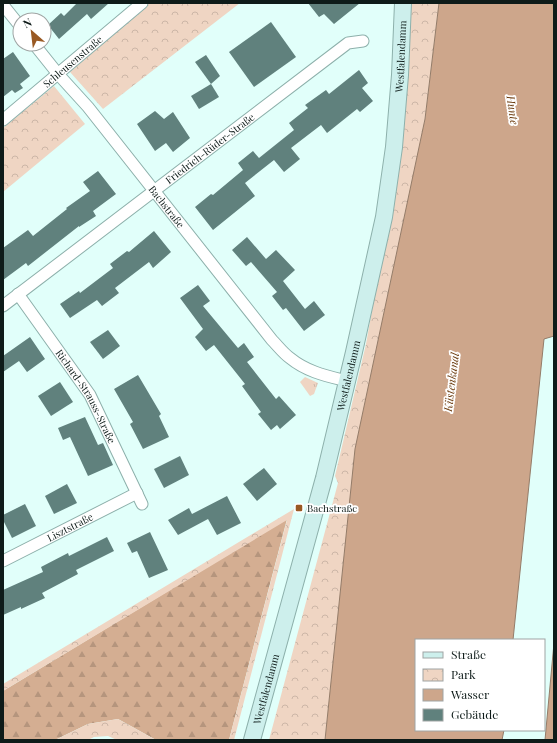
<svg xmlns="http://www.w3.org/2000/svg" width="557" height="743" viewBox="0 0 557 743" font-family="'Playfair Display',serif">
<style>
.grass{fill:url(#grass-tufts)}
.forest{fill:url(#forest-firs)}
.park{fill:url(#park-crowns)}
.water{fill:#cda68b;stroke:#947c69}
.building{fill:#60817d}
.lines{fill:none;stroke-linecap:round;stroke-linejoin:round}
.street-casing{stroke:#8db0ab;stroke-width:13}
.secondary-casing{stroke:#8db0ab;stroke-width:18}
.street{stroke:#fff;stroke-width:11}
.secondary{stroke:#cdefec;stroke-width:16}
.poi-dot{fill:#995923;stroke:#fff;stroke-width:1.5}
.labels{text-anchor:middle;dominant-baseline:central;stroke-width:3.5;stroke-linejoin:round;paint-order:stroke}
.street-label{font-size:10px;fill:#0e1b19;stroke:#fff}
.poi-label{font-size:10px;fill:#0e1b19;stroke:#fff;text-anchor:start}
.water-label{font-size:11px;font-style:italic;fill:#69380a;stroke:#fff}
</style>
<defs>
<pattern id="grass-tufts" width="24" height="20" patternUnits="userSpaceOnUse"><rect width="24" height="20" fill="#efd5c3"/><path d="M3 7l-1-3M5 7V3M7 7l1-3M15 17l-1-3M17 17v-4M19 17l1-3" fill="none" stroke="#ccb6a7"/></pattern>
<pattern id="forest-firs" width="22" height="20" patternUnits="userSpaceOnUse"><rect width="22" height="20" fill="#d4ae92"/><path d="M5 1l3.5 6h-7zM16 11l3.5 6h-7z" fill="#b5957d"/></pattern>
<pattern id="park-crowns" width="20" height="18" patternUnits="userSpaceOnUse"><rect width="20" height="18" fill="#efd5c3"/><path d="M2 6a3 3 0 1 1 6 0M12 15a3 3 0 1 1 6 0" fill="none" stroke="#ccb6a7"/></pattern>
</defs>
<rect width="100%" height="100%" fill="#e1fffa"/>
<polygon class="grass" points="305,377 318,383 314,394 310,396 300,382"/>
<polygon class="forest" points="287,519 229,740 156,740 118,719 88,724 55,740 3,740 3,691"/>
<g class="park">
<polygon points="149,3 240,3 103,109 70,72"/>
<polygon points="408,3 439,3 425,119 340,600 325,740 269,740 338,483 335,476 366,344 403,135"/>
<polygon points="54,86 85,124 3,192 3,128"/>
<polygon points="294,509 234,740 229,740 287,520 3,691 3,684"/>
<polygon points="118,719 156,740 117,740 108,736 94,737 88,740 55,740 88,724"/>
</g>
<g class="water">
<polygon points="439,3 554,3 554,336 544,339 513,640 416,640 416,730 504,730 502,740 325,740 355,449 425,119"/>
<polygon points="554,643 554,740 545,740"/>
</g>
<g class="building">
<polygon points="77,3 109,3 91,19 87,14 59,39 48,25 61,13 64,16"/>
<polygon points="308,3 360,3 334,24 324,14 319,17"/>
<polygon points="271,22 296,57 254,87 229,52"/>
<polygon points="13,52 30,76 20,84 23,88 15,93 12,90 3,97 3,59"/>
<polygon points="206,55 220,76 211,84 195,62"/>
<polygon points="359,70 368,83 362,88 373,101 360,112 357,109 327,133 321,125 291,148 300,159 284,172 274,160 245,183 255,196 213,230 195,207 211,194 213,195 243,170 238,163 253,151 259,158 294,130 289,123 308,108 305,105 326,90 329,94"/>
<polygon points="211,84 219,97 199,109 191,96"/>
<polygon points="155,111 164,119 173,112 190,138 173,152 166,143 155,151 137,124"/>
<polygon points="98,171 116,194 93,211 96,216 79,227 79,226 28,266 26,263 3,280 3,248 28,230 33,236 67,209 66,208 90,191 83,182"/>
<polygon points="154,231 171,252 153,268 149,262 115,288 119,293 102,306 97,300 70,318 60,304 79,291 80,293 113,268 110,264 127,251 129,252"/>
<polygon points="247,237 266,259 276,250 295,270 283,281 305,309 314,301 325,315 304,331 286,308 283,310 272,296 277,292 251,262 246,266 232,250"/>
<polygon points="198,285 210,301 203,306 238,348 244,343 254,357 247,362 276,399 279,396 296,415 280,429 277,425 271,430 258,414 261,412 242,386 245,384 214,345 206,351 195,337 203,329 180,298"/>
<polygon points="108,330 120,346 103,359 90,342"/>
<polygon points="30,337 45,359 27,372 19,361 3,372 3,356"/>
<polygon points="138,375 161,414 159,416 169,437 143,449 130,424 133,422 114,389"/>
<polygon points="60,382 73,402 51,416 38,396"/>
<polygon points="85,417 98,445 103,443 113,465 88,476 70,437 63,440 58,428"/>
<polygon points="180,456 189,475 164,488 154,469"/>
<polygon points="264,468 277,484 257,501 243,484"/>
<polygon points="67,484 77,503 54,514 45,496"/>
<polygon points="227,496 241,523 217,535 208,519 178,535 168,520 189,508 192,514"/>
<polygon points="25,504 36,526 12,538 3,520 3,515"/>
<polygon points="150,532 168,570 149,578 137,551 132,553 127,543"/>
<polygon points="107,537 114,551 76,570 78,574 42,593 45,598 21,609 21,607 3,615 3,590 43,572 41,567 68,553 69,556"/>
</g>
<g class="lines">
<defs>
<g id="street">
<polyline points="3,5 20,26"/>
<path id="s1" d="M 34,44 L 58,74 L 88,107 L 272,340 C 278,346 283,353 290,358 C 307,372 327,376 347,381"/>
<path id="s2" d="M 3,120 L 142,3"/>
<path id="s3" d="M 18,294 L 90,395 L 142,504"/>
<path id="s4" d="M 3,306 L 348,43 L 363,41"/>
<path id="s5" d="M 3,561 L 137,493"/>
</g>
<g id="secondary">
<path id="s6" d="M 252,740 L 324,478 L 354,352 L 384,217 L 394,147 L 400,75 L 403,3"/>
</g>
</defs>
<use href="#street" class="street-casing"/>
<use href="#secondary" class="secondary-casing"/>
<use href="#street" class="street"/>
<use href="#secondary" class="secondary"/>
</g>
<rect class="poi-dot" x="295" y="504" width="8" height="8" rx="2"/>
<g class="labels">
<g class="street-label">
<text stroke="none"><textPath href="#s6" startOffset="701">Westfalendamm</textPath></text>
<text stroke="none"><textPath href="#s2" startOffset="91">Schleusenstraße</textPath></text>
<text stroke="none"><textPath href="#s4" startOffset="260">Friedrich-Rüder-Straße</textPath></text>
<text stroke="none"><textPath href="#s1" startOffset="210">Bachstraße</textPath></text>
<text stroke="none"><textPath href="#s6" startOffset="377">Westfalendamm</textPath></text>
<text stroke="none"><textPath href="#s3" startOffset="123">Richard-Strauss-Straße</textPath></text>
<text stroke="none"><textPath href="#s5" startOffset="75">Lisztstraße</textPath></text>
<text stroke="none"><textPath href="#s6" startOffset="53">Westfalendamm</textPath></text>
</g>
<g class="poi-label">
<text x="307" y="508">Bachstraße</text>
</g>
<g class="water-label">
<text transform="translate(513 110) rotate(82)">Hunte</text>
<text transform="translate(451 382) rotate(-83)">Küstenkanal</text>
</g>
</g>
<rect width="557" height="743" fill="none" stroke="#0e1b19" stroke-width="8"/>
<rect x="415" y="639" width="130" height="92" fill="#ffffff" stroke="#9fa4a3"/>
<rect x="423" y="652" width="20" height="6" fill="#cdefec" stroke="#9fa4a3"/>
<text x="451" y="659" font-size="12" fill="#0e1b19">Straße</text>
<rect x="423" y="669" width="20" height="12" fill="url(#park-crowns)" stroke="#9fa4a3"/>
<text x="451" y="679" font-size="12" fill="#0e1b19">Park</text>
<rect x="423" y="689" width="20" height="12" fill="#cda68b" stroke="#9fa4a3"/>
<text x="451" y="699" font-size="12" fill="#0e1b19">Wasser</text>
<rect x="423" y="709" width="20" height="12" fill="#60817d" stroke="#9fa4a3"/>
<text x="451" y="719" font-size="12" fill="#0e1b19">Gebäude</text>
<g transform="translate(32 32) rotate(332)"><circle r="19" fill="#ffffff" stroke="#9fa4a3"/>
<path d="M0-3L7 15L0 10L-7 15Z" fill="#995923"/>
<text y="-6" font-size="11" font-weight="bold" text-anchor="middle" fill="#0e1b19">N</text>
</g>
</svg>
